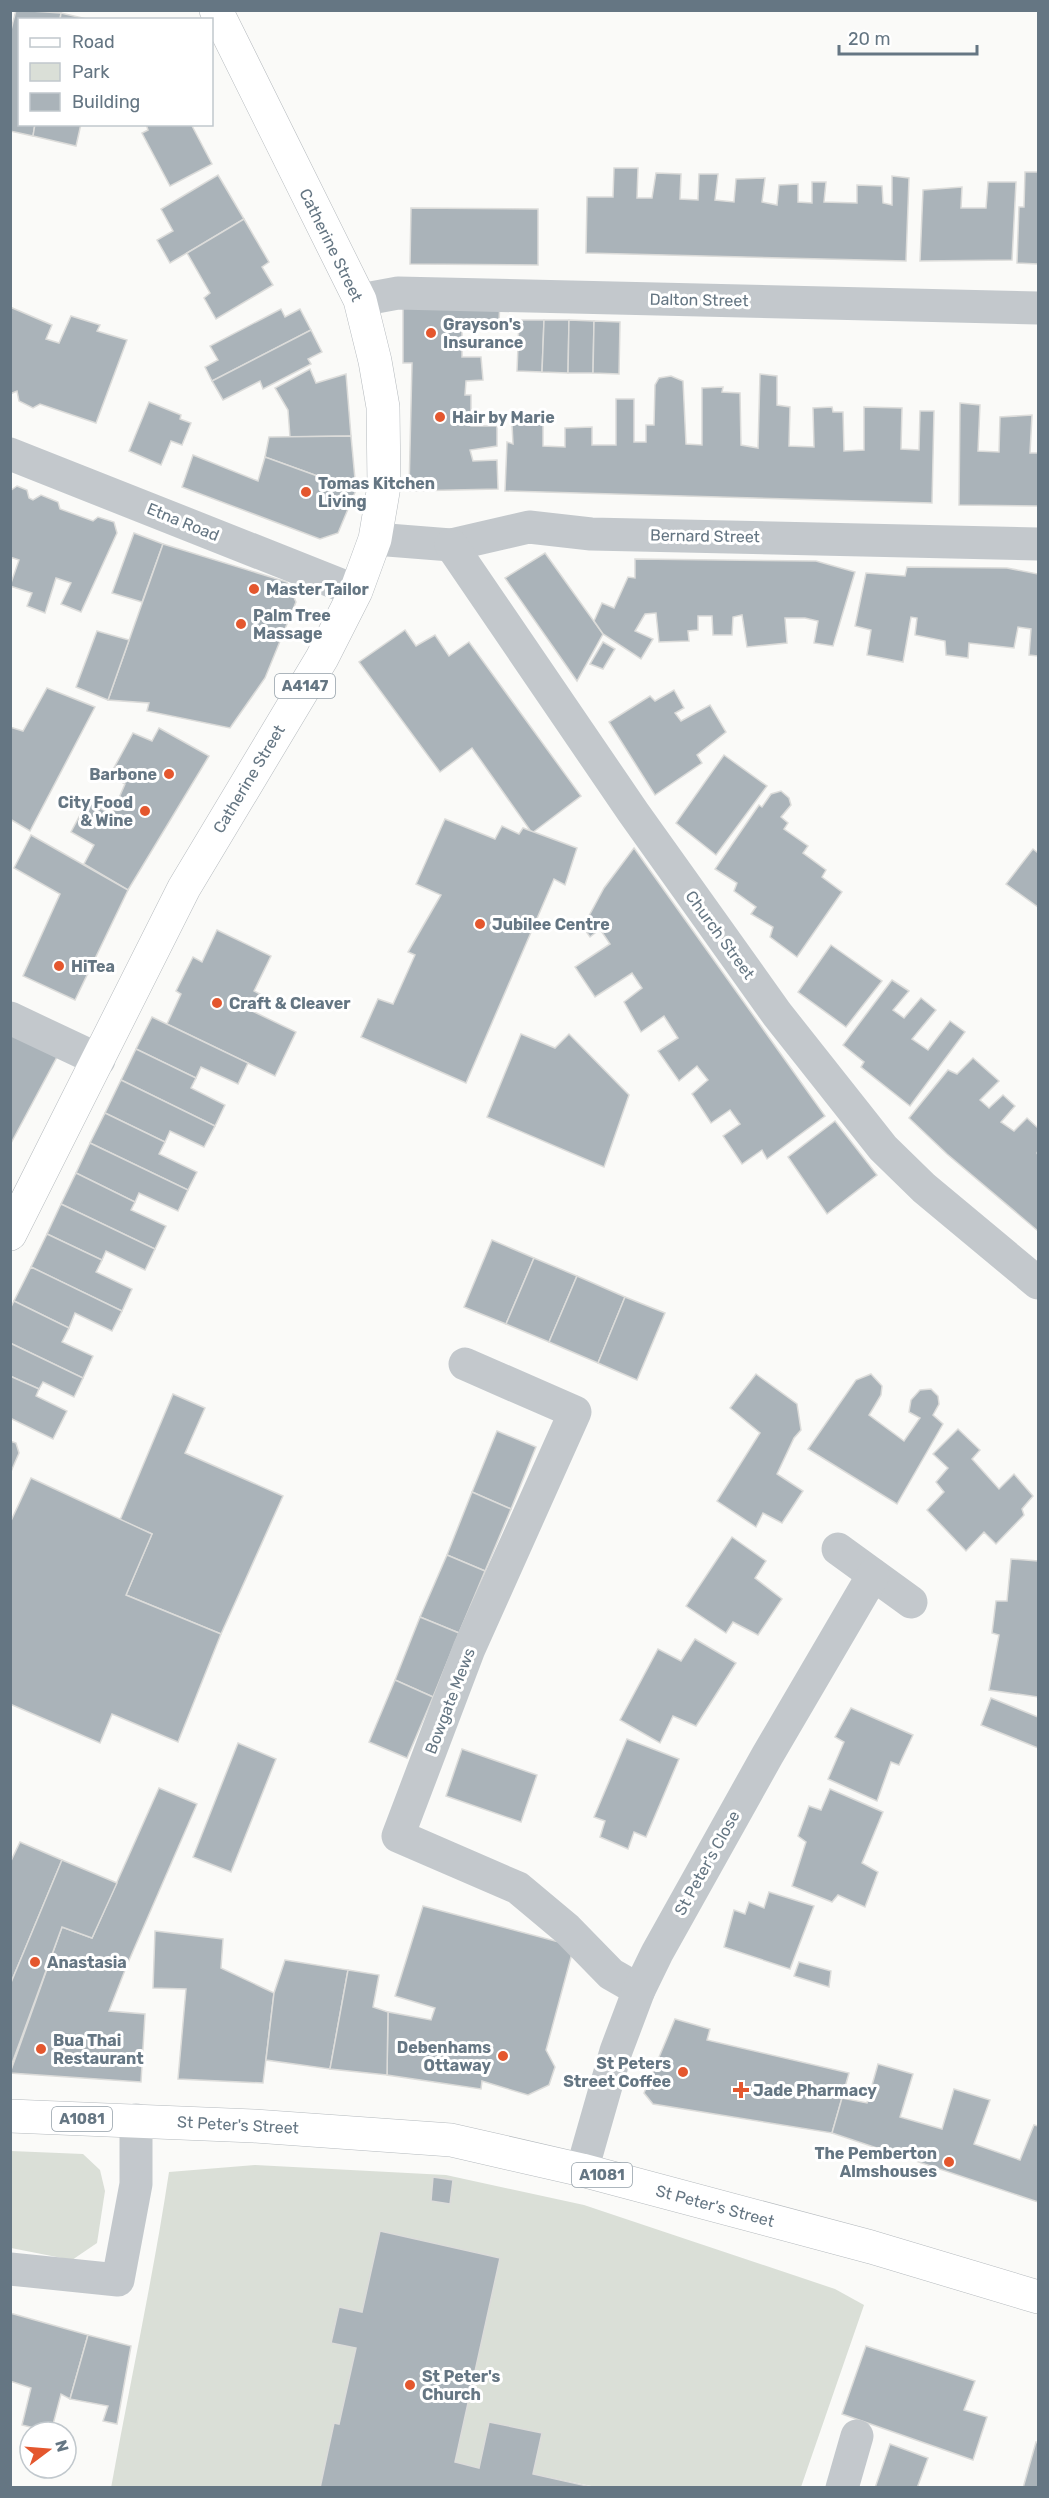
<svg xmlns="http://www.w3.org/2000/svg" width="1049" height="2498" viewBox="0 0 1049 2498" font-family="Rubik,sans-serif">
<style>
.green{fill:#dadfd7}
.building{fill:#aab3b9;stroke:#dcdcda;stroke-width:1.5}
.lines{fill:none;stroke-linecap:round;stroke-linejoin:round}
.major-casing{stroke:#b5babe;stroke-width:34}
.minor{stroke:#c3c8cc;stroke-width:33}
.major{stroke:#fff;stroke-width:33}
.poi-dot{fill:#e4572e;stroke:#fff;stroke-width:2}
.labels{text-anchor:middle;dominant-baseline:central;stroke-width:6;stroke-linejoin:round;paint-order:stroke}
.shield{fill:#fff;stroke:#939fa8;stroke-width:1.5}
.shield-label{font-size:15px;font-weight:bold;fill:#657683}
.street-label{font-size:16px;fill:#657683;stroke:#fff}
.poi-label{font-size:16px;font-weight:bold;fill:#657683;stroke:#fff;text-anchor:start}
</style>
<rect width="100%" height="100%" fill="#fafaf8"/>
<g class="green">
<polygon points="11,2151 83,2154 100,2170 105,2191 97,2243 72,2260 11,2248"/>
<path d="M 255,2165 L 446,2175 L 584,2205 L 835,2289 L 864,2305 L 801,2487 L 596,2487 L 533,2474 L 542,2434 L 489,2422 L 479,2468 L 455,2462 L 500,2258 L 362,2312 L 339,2307 L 356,2348 L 339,2424 L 334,2423 L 320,2487 L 111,2488 C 130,2382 153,2278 169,2172 Z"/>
</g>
<g class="building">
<polygon points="16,10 61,13 60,20 20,20 20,124 35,124 33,136 10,131 10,34"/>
<polygon points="61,13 91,20 60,20"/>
<polygon points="35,124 81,124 76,146 33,136"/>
<polygon points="191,124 212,164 170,186 142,133 148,130 146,124"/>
<polygon points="614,168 638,168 637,198 652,198 656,173 681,174 680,199 698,200 699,174 718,174 715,200 734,202 736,179 765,178 762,202 777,205 779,185 798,184 798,202 812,203 812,182 826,182 824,202 857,203 857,185 882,186 883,203 892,205 892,176 909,178 906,261 586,253 587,197 613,197"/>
<polygon points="1025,172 1038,172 1038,264 1017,263 1019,207 1024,207"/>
<polygon points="218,175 244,219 170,263 157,240 173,231 161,209"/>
<polygon points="988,182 1016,182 1012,260 920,261 923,190 962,187 961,208 986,208"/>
<polygon points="411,208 538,209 538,265 410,264"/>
<polygon points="244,219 269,262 262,267 273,285 216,319 204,298 210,293 187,253"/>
<polygon points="500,301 499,322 462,322 462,357 481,357 483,380 466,381 465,395 471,395 471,426 497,426 497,446 470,450 473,461 497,460 498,489 409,491 412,363 403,363 403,302"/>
<polygon points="10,307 52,325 46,339 59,343 71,316 100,325 97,331 127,340 96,423 40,404 33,408 19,401 17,391 10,394"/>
<polygon points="281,309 285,317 300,309 311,330 212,381 205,367 218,360 210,346"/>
<polygon points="519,320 544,320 542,372 517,371"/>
<polygon points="544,320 569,320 568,373 542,372"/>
<polygon points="569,320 594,321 593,373 568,373"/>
<polygon points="594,321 620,322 619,374 593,373"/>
<polygon points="311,330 322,352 308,359 311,364 263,389 260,381 223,400 212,381"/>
<polygon points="310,369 316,383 346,374 351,436 290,437 288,410 275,388"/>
<polygon points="760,374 777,376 777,405 790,407 789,446 814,447 813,408 832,407 833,412 843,412 844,451 864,450 864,407 902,408 901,449 919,450 920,411 934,411 932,503 505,491 507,442 513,444 512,424 543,423 543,446 565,447 565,428 592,427 592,445 616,445 616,399 634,399 634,442 646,442 646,425 654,425 655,385 659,378 671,376 683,381 686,444 702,445 702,388 723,387 722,392 740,393 741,445 758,448"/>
<polygon points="149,402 181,415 180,419 191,423 182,445 171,441 161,465 129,451"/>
<polygon points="960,403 980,405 978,451 999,452 1000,417 1032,415 1030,453 1038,453 1038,506 959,505"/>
<polygon points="351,436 356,490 265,457 269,437"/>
<polygon points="193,455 258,481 265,457 356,490 338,533 320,539 182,487"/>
<polygon points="17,486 27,490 29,498 33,500 41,495 58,502 60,509 93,521 98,517 114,522 117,533 81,612 61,604 71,583 56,578 45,613 27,606 32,593 10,586 19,560 10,557 10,491"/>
<polygon points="134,533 163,544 142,602 112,593"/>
<polygon points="163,544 287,582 296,602 265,678 230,728 147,711 149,703 108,700"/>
<polygon points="545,553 603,634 577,681 505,578"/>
<polygon points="635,559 816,561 855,572 833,646 814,643 818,621 805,618 785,618 787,643 747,647 742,615 733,617 732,635 713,635 712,616 698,616 698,630 688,631 689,641 659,642 656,613 645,614 635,631 653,639 641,659 603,634 594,621 602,603 614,608 628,577 635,578"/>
<polygon points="907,567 1007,568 1038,574 1038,656 1029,655 1031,629 1018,627 1014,648 969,643 968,658 946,655 945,641 915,635 917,618 911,617 903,662 867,655 871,630 855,626 866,573 905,576"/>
<polygon points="405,630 416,646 435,635 449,656 469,642 581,796 532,833 472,748 440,772 359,662"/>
<polygon points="97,631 129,640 108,700 76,687"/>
<polygon points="603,642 615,649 603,669 590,664"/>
<polygon points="47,688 95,707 30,831 10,819 10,727 23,731"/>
<polygon points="674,690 684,708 675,713 681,721 710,705 726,732 697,755 702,763 655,795 609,722 650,696 655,701"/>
<polygon points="159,728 209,756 128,890 84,864 94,845 71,832 87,802 112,814 125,784 110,775 133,733 152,741"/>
<polygon points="724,755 767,786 716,855 676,823"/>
<polygon points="781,791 789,798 791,805 781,817 788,823 784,829 808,846 803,853 826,870 822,877 842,892 797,957 770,937 773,927 751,914 756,907 734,891 737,883 715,869 759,805 762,807 771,794"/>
<polygon points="445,819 495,839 502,826 519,834 523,828 577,848 565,885 554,879 466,1083 361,1037 378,999 393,1004 415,955 408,952 441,895 416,884"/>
<polygon points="31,835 128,890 75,1000 23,976 60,894 14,868"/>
<polygon points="634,848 825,1116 767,1159 762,1150 742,1164 723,1136 740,1124 730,1110 711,1123 692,1094 708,1080 697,1066 679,1081 658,1051 678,1038 664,1016 641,1032 624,1002 642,988 632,973 595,997 575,967 610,944 600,929 590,937 583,927 604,888"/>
<polygon points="1033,849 1038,853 1038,907 1006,884"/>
<polygon points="217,930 271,956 254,991 260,994 252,1011 296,1032 275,1076 167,1024 181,994 176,991 193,957 202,962"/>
<polygon points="831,945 882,981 846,1027 798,992"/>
<polygon points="892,980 909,991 893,1010 904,1018 921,998 936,1010 912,1039 928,1050 950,1021 965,1032 910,1106 861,1067 864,1062 843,1045"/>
<polygon points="152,1017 248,1063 238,1084 201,1067 196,1078 136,1049"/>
<polygon points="10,1033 57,1057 10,1145"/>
<polygon points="521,1034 555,1048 569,1034 629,1095 604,1167 487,1117"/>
<polygon points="136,1049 196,1078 191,1088 225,1105 215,1126 121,1080"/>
<polygon points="973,1058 999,1081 980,1100 989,1108 1003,1095 1015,1106 1001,1122 1014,1131 1027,1118 1038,1128 1038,1151 1037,1153 1038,1155 1038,1231 947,1154 909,1118 948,1070 957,1074"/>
<polygon points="121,1080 215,1126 204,1147 170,1131 165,1142 105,1113"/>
<polygon points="105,1113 165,1142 159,1154 197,1172 188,1190 90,1143"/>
<polygon points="835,1121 877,1175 827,1214 788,1157"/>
<polygon points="90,1143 188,1190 178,1211 139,1193 135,1202 76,1173"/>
<polygon points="76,1173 135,1202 131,1210 166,1226 155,1249 61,1204"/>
<polygon points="61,1204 155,1249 145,1270 106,1251 102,1260 47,1234"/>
<polygon points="47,1234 102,1260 96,1272 132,1289 122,1311 31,1267"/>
<polygon points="492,1240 534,1258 506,1324 464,1307"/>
<polygon points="534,1258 577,1276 549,1342 506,1324"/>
<polygon points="31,1267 122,1311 112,1331 75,1313 69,1328 14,1301"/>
<polygon points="577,1276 625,1297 598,1363 549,1342"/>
<polygon points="625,1297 665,1313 637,1380 598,1363"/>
<polygon points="14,1301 69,1328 62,1342 93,1356 83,1378 10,1343 10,1309"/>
<polygon points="10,1343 83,1378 74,1397 43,1382 39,1389 10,1376"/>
<polygon points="756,1374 797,1404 801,1430 794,1438 777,1474 803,1491 782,1523 763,1513 756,1527 717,1501 760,1433 730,1408"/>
<polygon points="871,1374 882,1386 881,1395 869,1415 904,1441 920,1418 909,1412 911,1400 920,1390 931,1389 938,1396 939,1404 933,1415 943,1424 897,1504 808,1449 856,1380"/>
<polygon points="10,1376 39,1389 36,1396 67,1411 53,1439 10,1418"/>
<polygon points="173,1394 205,1408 185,1453 283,1496 221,1634 126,1595 152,1534 120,1520"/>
<polygon points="958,1429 980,1450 972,1459 999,1489 1014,1474 1033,1496 1022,1509 1024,1515 996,1544 984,1532 966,1551 927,1510 944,1492 936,1482 948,1468 933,1454"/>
<polygon points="497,1431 536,1447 511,1509 472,1492"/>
<polygon points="10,1441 16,1443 19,1453 10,1474"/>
<polygon points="31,1478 152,1534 126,1595 221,1634 178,1742 112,1714 100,1743 10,1704 10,1523"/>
<polygon points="472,1492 511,1509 485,1571 447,1555"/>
<polygon points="732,1537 766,1561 755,1578 782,1599 758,1635 733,1622 726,1633 686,1606"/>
<polygon points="447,1555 485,1571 459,1633 420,1617"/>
<polygon points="1011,1559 1038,1561 1038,1697 989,1690 999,1635 992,1633 996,1601 1007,1601"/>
<polygon points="420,1617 459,1633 433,1697 395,1680"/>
<polygon points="695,1639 736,1663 696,1726 673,1716 660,1743 620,1720 658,1649 681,1661"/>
<polygon points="395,1680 433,1697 407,1758 369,1742"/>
<polygon points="991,1698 1038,1717 1038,1748 981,1725"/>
<polygon points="851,1708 913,1735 899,1765 891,1762 877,1801 828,1779 844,1742 835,1737"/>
<polygon points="627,1739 679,1759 646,1837 634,1832 628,1849 600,1837 605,1821 594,1817"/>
<polygon points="238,1743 276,1759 231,1872 193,1857"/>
<polygon points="462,1749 537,1775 521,1822 446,1796"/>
<polygon points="159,1788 197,1804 127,1965 109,2011 145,2014 141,2082 10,2073 62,1927 92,1938"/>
<polygon points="830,1789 883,1812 862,1863 878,1872 865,1907 838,1895 832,1902 792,1886 806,1842 798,1836 809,1806 821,1810"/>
<polygon points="20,1842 62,1860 10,1985 10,1863"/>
<polygon points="62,1860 117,1883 92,1938 62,1927 10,2069 10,1985"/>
<polygon points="769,1892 814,1906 790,1969 724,1947 734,1910 745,1914 749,1902 764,1908"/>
<polygon points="423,1906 574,1946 546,2050 555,2067 549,2085 528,2095 482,2081 481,2089 387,2075 388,2012 431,2020 435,2008 395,1996"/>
<polygon points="155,1931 223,1939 221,1968 274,1993 263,2083 178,2079 186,1989 153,1988"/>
<polygon points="285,1960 348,1970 330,2069 266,2060 274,1993"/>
<polygon points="799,1962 831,1971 829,1987 794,1976"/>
<polygon points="348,1970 379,1975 373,2007 388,2012 387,2075 330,2069"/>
<polygon points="675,2019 710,2029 707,2040 849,2073 832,2133 653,2104 644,2093"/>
<polygon points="878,2064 913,2074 900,2117 942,2129 954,2089 990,2100 974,2144 1020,2160 1034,2125 1038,2126 1038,2202 832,2133 842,2098 867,2103"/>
<polygon points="433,2177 453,2180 450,2204 431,2201"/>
<polygon points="380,2231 500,2258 455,2462 479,2468 489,2422 542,2433 533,2474 596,2488 320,2488 334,2423 339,2424 356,2348 331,2343 339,2307 362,2312"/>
<polygon points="10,2313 88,2335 70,2399 61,2394 51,2432 22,2425 31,2388 10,2381"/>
<polygon points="88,2335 131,2346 117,2424 103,2421 108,2406 70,2399"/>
<polygon points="866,2346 975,2381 964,2410 987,2417 973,2460 842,2414"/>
<polygon points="1036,2442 1038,2443 1038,2488 1023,2488"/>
<polygon points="890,2444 928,2458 917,2488 875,2488"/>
</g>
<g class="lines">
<defs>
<g id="major">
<polyline points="10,1234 184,888 322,658 356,591 375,539 384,486 383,407 375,361 360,300 216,10"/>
<polyline points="10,2116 254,2126 451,2140 582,2170 871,2247 1038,2297"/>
</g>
</defs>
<use href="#major" class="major-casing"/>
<g class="minor">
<polyline points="360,300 398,293 1038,308"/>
<polyline points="10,454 356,591"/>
<polyline points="375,539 451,545 529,527 591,534 1038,544"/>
<polyline points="451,545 633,812 777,1014 883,1148 924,1188 1038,1283"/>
<polyline points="10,1018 99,1060"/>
<polyline points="465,1364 575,1412 469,1649 398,1836 518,1888 567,1929 611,1974 639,1990"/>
<polyline points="838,1549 911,1602"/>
<polyline points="582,2170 616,2051 639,1990 657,1953 767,1756 873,1575"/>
<polyline points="10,2269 118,2280 136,2184 136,2120"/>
<polyline points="842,2488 857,2436"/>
</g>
<use href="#major" class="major"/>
</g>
<g class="poi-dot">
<circle cx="431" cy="333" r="6"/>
<circle cx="440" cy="417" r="6"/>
<circle cx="306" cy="492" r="6"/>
<circle cx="254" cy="589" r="6"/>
<circle cx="241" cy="624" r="6"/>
<circle cx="169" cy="774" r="6"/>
<circle cx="145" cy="811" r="6"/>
<circle cx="480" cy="924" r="6"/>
<circle cx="59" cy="966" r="6"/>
<circle cx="217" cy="1003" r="6"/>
<circle cx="35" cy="1962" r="6"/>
<circle cx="41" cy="2049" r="6"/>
<circle cx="503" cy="2056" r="6"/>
<circle cx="683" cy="2072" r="6"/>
<path d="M738 2081h6v6h6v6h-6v6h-6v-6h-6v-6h6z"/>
<circle cx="949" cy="2162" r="6"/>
<circle cx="410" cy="2385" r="6"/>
</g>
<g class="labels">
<g class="shield">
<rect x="275" y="674" width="60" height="24" rx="4.5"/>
<rect x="52" y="2107" width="60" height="24" rx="4.5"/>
<rect x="572" y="2163" width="60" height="24" rx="4.5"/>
</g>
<g class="shield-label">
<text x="305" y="686">A4147</text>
<text x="82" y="2119">A1081</text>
<text x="602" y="2175">A1081</text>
</g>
<g class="street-label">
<text transform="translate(331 245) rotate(64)">Catherine Street</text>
<text transform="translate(699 300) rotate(1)">Dalton Street</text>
<text transform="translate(183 522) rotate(22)">Etna Road</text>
<text transform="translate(705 536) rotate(1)">Bernard Street</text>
<text transform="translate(249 779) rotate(-59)">Catherine Street</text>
<text transform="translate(720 935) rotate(54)">Church Street</text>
<text transform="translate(450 1701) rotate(-69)">Bowgate Mews</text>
<text transform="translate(707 1863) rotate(-61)">St Peter's Close</text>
<text transform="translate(238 2125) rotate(3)">St Peter's Street</text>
<text transform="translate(715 2206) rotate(15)">St Peter's Street</text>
</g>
<g class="poi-label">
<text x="443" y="324">Grayson's<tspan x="443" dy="18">Insurance</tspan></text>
<text x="452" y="417">Hair by Marie</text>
<text x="318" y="483">Tomas Kitchen<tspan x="318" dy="18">Living</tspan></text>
<text x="266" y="589">Master Tailor</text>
<text x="253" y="615">Palm Tree<tspan x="253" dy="18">Massage</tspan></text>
<text x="157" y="774" text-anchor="end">Barbone</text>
<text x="133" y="802" text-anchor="end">City Food<tspan x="133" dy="18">&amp; Wine</tspan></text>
<text x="492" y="924">Jubilee Centre</text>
<text x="71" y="966">HiTea</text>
<text x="229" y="1003">Craft &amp; Cleaver</text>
<text x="47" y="1962">Anastasia</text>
<text x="53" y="2040">Bua Thai<tspan x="53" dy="18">Restaurant</tspan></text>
<text x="491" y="2047" text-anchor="end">Debenhams<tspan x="491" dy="18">Ottaway</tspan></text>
<text x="671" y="2063" text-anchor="end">St Peters<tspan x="671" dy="18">Street Coffee</tspan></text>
<text x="753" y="2090">Jade Pharmacy</text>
<text x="937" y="2153" text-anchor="end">The Pemberton<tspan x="937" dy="18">Almshouses</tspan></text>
<text x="422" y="2376">St Peter's<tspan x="422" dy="18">Church</tspan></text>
</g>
</g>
<rect width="1049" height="2498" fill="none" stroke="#657683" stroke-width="24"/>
<rect x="18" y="18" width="195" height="108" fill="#ffffff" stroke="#c1c8cd" stroke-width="1.5"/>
<rect x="30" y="38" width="30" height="9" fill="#ffffff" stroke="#c1c8cd" stroke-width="1.5"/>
<text x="72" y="48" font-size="18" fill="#657683">Road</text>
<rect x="30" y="63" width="30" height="18" fill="#dadfd7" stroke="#c1c8cd" stroke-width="1.5"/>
<text x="72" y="78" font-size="18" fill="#657683">Park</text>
<rect x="30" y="93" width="30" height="18" fill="#aab3b9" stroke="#c1c8cd" stroke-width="1.5"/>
<text x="72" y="108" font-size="18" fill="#657683">Building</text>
<g transform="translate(48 2450) rotate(74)"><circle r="28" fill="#ffffff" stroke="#c1c8cd" stroke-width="1.5"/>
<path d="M0-4.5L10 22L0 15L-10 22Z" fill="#e4572e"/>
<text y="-9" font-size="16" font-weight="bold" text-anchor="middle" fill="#657683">N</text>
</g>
<path d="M839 45v9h138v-9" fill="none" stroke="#657683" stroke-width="3"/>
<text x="848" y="45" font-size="18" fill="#657683" stroke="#ffffff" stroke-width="4.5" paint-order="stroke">20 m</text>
</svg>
